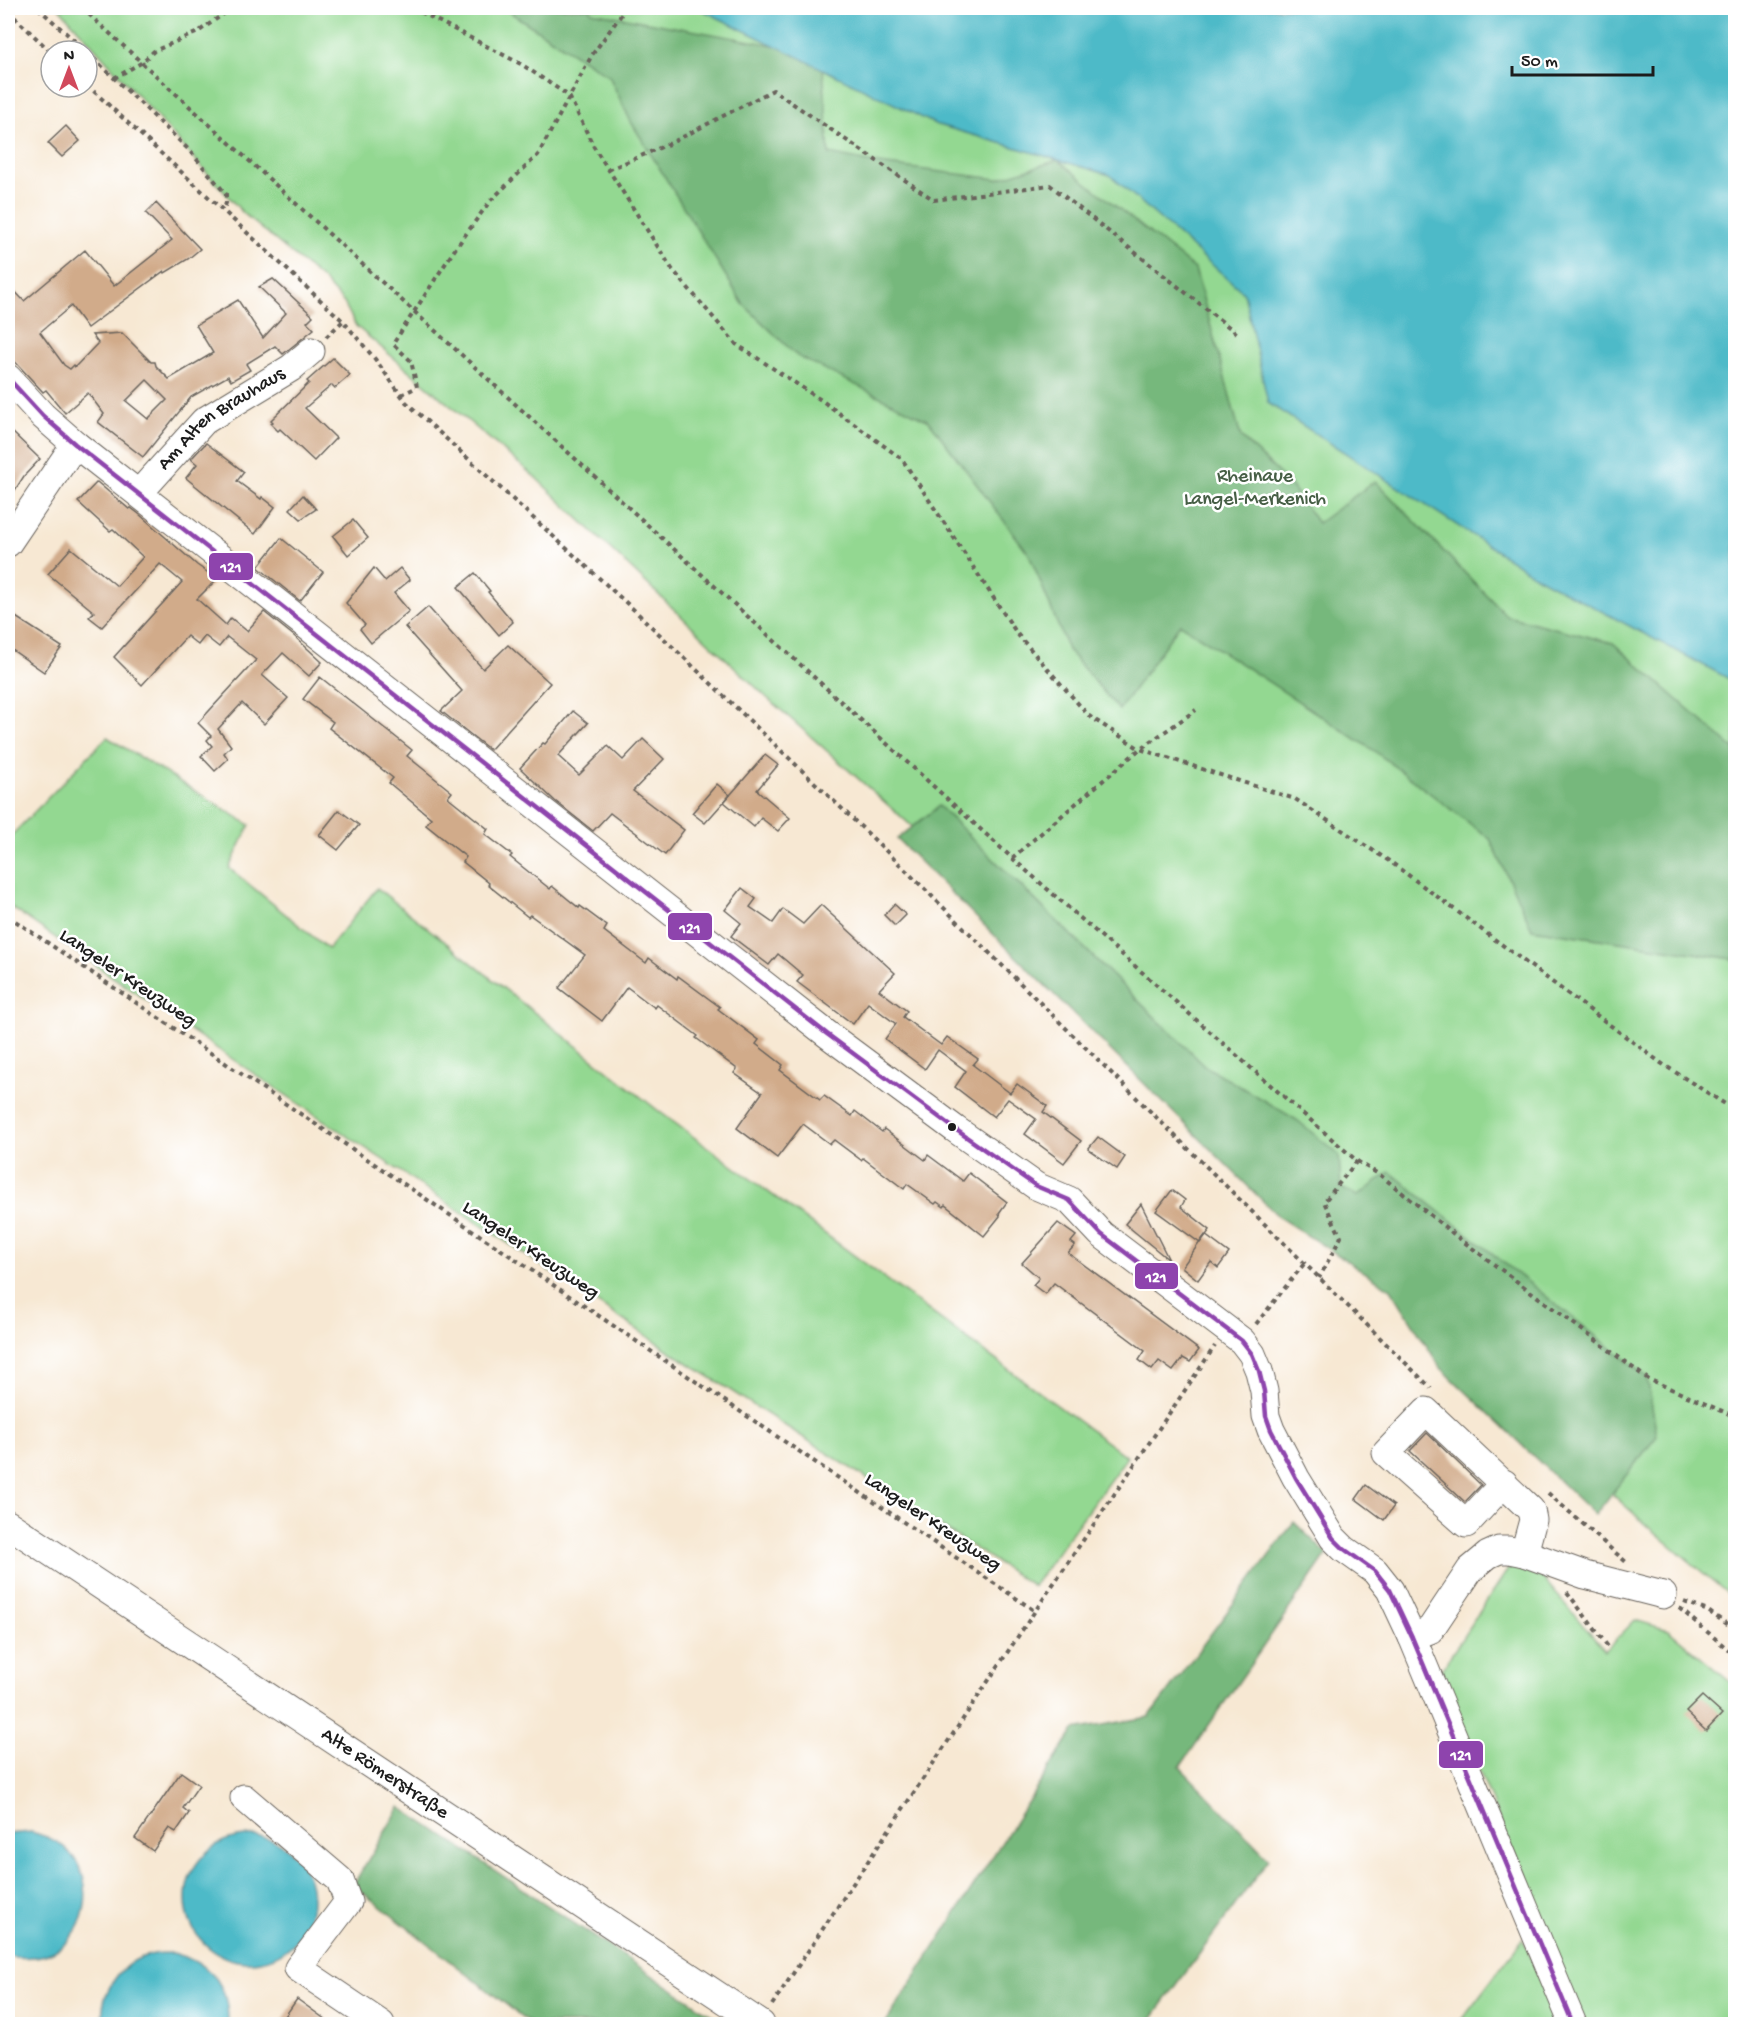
<svg xmlns="http://www.w3.org/2000/svg" width="1743" height="2032" viewBox="0 0 1743 2032" font-family="'Gochi Hand',sans-serif">
<style>
.green{fill:#93d891;stroke:#587a56;stroke-width:1.5}
.forest{fill:#76b87b;stroke:#496a4c;stroke-width:1.5}
.water{fill:#4ebac8;stroke:#356b72;stroke-width:1.5}
.building{fill:#d1ab8a;fill-rule:evenodd}
.lines{fill:none;stroke-linecap:round;stroke-linejoin:round}
.minor-casing{stroke:#69635c;stroke-width:29}
.path{stroke:#69635c;stroke-width:4;stroke-dasharray:4.5 4.5;stroke-linecap:butt}
.minor{stroke:#fff;stroke-width:27}
.bus-1-casing{stroke:#fff;stroke-width:9}
.bus-1{stroke:#8e44ad;stroke-width:4.5}
.bus-dot{fill:#1c1c1c;stroke:#fff;stroke-width:2}
.labels{text-anchor:middle;dominant-baseline:central;stroke-width:5;stroke-linejoin:round;paint-order:stroke}
.street-label{font-size:20px;fill:#1c1c1c;stroke:#fff}
.park-label{font-size:20px;fill:#465e45;stroke:#fff}
.line-badge{stroke:#fff;stroke-width:2}
.badge-label{font-size:16px;text-anchor:middle;font-weight:bold;fill:#fff}
</style>
<rect width="100%" height="100%" fill="#fff"/>
<filter id="ink" filterUnits="userSpaceOnUse"><feTurbulence type="fractalNoise" baseFrequency=".0167" numOctaves="2"/><feDisplacementMap in="SourceGraphic" scale="12" xChannelSelector="R" yChannelSelector="G"/><feConvolveMatrix kernelMatrix="1 2 1 2 8 2 1 2 1" color-interpolation-filters="sRGB"/></filter>
<filter id="wash" filterUnits="userSpaceOnUse"><feTurbulence type="fractalNoise" baseFrequency=".008" numOctaves="4" result="noise"/><feDisplacementMap in="SourceGraphic" scale="24" xChannelSelector="R" yChannelSelector="G"/><feGaussianBlur stdDeviation="1.35" result="paint"/><feColorMatrix in="noise" values="0 0 0 0 0 0 0 0 0 0 0 0 0 0 0 0 0 1.4 0 .05"/><feComposite in="paint" operator="in"/></filter>
<g filter="url(#wash)">
<rect width="100%" height="100%" fill="#f7e8d3"/>
<g class="green">
<polygon points="59,8 1638,8 1735,83 1735,1600 1641,1520 1491,1386 1282,1181 1076,972 764,695 536,478 356,326 344,303 322,279 243,213"/>
<polygon points="107,737 250,825 229,868 328,949 377,888 660,1112 1127,1457 1033,1586 665,1348 238,1063 8,905 8,839"/>
<polygon points="1512,1563 1543,1578 1605,1651 1635,1620 1668,1630 1735,1686 1735,2024 1583,2024 1439,1673"/>
<polygon points="1523,1939 1559,2024 1458,2024"/>
</g>
<g class="forest">
<polygon points="503,8 588,8 592,12 822,54 829,154 878,164 997,179 1058,160 1195,269 1241,437 1291,485 1318,523 1375,481 1507,616 1613,643 1735,750 1735,962 1733,959 1532,929 1490,839 1373,750 1180,624 1119,710 1068,650 1029,554 929,421 797,356 743,304 631,122 609,76"/>
<polygon points="939,806 1205,1066 1297,1120 1339,1155 1341,1188 1358,1196 1390,1172 1647,1377 1657,1436 1595,1515 1440,1367 1391,1289 1280,1218 897,839"/>
<polygon points="1294,1522 1327,1554 1180,1767 1269,1859 1148,2024 885,2024 1074,1730 1149,1717"/>
<polygon points="400,1807 725,2024 531,2024 353,1885"/>
</g>
<g class="water">
<polygon points="698,8 1735,8 1735,682 1537,577 1268,403 1244,293 1110,175 935,124"/>
<path d="M 31,1832 C 45,1836 58,1840 68,1851 C 99,1882 88,1941 45,1955 C 32,1959 20,1958 8,1956 L 8,1834 Z"/>
<circle cx="249" cy="1899" r="63"/>
<path d="M 173,1953 C 211,1964 229,1984 228,2024 L 103,2024 C 99,1993 121,1959 154,1954 C 160,1953 167,1953 173,1953 Z"/>
</g>
<g id="blocks">
<g class="building">
<polygon points="66,126 80,141 62,157 48,143"/>
<path d="M 156,203 L 200,249 L 188,259 L 165,273 L 164,271 L 87,328 L 71,306 L 40,332 L 64,365 L 70,369 L 74,365 L 75,367 L 98,343 L 92,335 L 122,333 L 151,362 L 155,362 L 156,366 L 169,379 L 213,353 L 196,325 L 238,300 L 263,338 L 286,313 L 259,287 L 273,279 L 313,316 L 307,322 L 314,329 L 283,354 L 275,346 L 246,364 L 250,370 L 231,381 L 228,376 L 191,397 L 143,457 L 98,422 L 104,414 L 88,393 L 65,413 L 46,390 L 43,392 L 8,354 L 8,284 L 24,301 L 85,250 L 114,286 L 172,240 L 146,213 ZM 147,380 L 167,400 L 148,419 L 126,401 Z"/>
<polygon points="333,358 350,375 335,388 332,385 305,408 336,438 314,461 280,429 278,431 271,424 273,422 271,420 309,383 307,381"/>
<polygon points="8,428 40,459 24,476 8,501"/>
<polygon points="206,443 244,472 237,481 261,499 262,497 275,507 255,534 186,478 197,464 191,459"/>
<polygon points="97,482 129,509 131,508 139,514 197,565 217,579 197,599 226,625 231,618 247,631 264,612 294,636 322,662 309,676 283,653 262,675 288,698 264,724 242,703 218,729 231,746 224,753 228,759 215,771 201,756 212,746 207,740 211,736 198,723 256,660 227,637 219,647 205,636 198,645 187,636 142,685 114,657 182,582 160,564 102,627 89,617 94,612 48,574 71,548 117,586 143,557 113,529 110,531 78,502"/>
<polygon points="303,495 316,509 301,519 290,509"/>
<polygon points="353,520 368,538 348,555 333,536"/>
<polygon points="281,538 323,572 300,601 258,567"/>
<polygon points="374,568 385,581 400,568 410,580 394,593 409,611 371,643 360,629 365,625 346,603"/>
<polygon points="475,573 490,591 488,592 513,622 499,635 458,587"/>
<polygon points="428,607 483,669 508,645 550,683 490,750 441,711 462,691 405,627"/>
<polygon points="8,612 62,647 44,672 8,647"/>
<polygon points="320,677 412,750 407,756 452,792 448,797 488,829 485,834 512,855 510,857 550,889 552,886 579,908 580,906 607,926 604,931 646,963 649,958 677,979 678,976 720,1007 718,1009 759,1040 756,1044 783,1065 780,1070 820,1100 824,1096 852,1116 855,1111 882,1132 884,1129 925,1160 928,1155 963,1181 969,1173 1007,1202 999,1213 1000,1216 984,1236 945,1205 944,1207 937,1202 935,1204 907,1184 904,1189 863,1158 861,1160 834,1140 830,1144 803,1124 777,1158 737,1128 762,1093 734,1073 737,1069 696,1038 698,1036 657,1005 655,1008 627,987 602,1021 559,988 585,955 530,915 528,917 488,885 489,883 463,862 466,857 426,825 431,818 389,783 393,778 329,728 333,722 303,699"/>
<polygon points="573,711 588,723 558,756 579,775 608,746 623,760 643,739 664,759 633,791 684,830 665,855 610,813 593,831 555,801 520,768 543,743 545,744"/>
<polygon points="765,755 778,765 757,790 790,818 778,831 761,818 754,827 724,802"/>
<polygon points="717,784 730,795 705,823 692,813"/>
<polygon points="339,810 359,825 338,850 319,835"/>
<polygon points="742,888 756,899 750,907 773,923 783,909 803,924 821,905 895,973 879,990 907,1011 903,1017 941,1045 947,1037 978,1059 973,1065 1010,1093 1017,1084 1047,1106 1043,1112 1081,1141 1064,1163 1025,1134 1036,1119 1008,1099 994,1117 955,1087 966,1071 938,1050 925,1069 885,1039 896,1024 868,1003 853,1024 797,982 803,975 778,954 769,965 731,936 741,923 725,910"/>
<polygon points="894,904 906,915 895,926 884,915"/>
<polygon points="1098,1137 1125,1157 1117,1169 1088,1149"/>
<polygon points="1172,1190 1185,1200 1181,1207 1210,1230 1200,1243 1156,1211"/>
<polygon points="1141,1204 1169,1260 1125,1224"/>
<polygon points="1058,1223 1076,1236 1071,1242 1075,1245 1068,1253 1199,1350 1190,1362 1183,1358 1173,1371 1159,1361 1152,1370 1139,1360 1145,1351 1054,1283 1045,1294 1033,1285 1039,1278 1022,1263"/>
<polygon points="1205,1235 1229,1253 1218,1268 1211,1262 1198,1280 1182,1267"/>
<polygon points="1427,1433 1481,1485 1465,1502 1410,1451"/>
<polygon points="1366,1485 1394,1506 1384,1520 1356,1499"/>
<polygon points="1702,1696 1722,1714 1706,1731 1686,1712"/>
<polygon points="181,1772 199,1785 183,1808 189,1813 176,1832 169,1828 153,1851 135,1838"/>
<polygon points="297,1999 333,2025 279,2025"/>
</g>
</g>
</g>
<g filter="url(#ink)">
<use href="#blocks" fill-opacity="0" stroke="#69635c" stroke-width="1.5"/>
<g class="lines">
<defs>
<g id="minor">
<polyline points="8,378 43,416 75,444 827,1034 955,1129 1036,1186 1069,1200 1101,1234 1242,1341 1252,1354 1259,1371 1264,1391 1266,1416 1271,1430 1296,1478 1333,1538 1344,1549 1375,1571 1390,1590 1412,1637 1573,2024"/>
<path id="s1" d="M 139,493 L 204,421 L 291,368 L 311,351"/>
<polyline points="8,543 75,444"/>
<polyline points="1504,1483 1466,1524 1386,1453 1426,1411 1531,1510 1533,1520 1524,1553"/>
<path id="s2" d="M 8,1524 L 761,2024"/>
<polyline points="1412,1637 1430,1630 1470,1570 1488,1555 1499,1550 1509,1550 1524,1553 1585,1575 1663,1595"/>
<polyline points="244,1798 340,1880 348,1902 298,1968 381,2024"/>
</g>
</defs>
<use href="#minor" class="minor-casing"/>
<g class="path">
<polyline points="38,8 86,51"/>
<polyline points="82,8 1012,858 1357,1161 1324,1202 1341,1237 1319,1278"/>
<polyline points="413,8 521,64 569,96 594,147 672,269 736,344 821,400 902,459 1018,635 1089,716 1140,749 1295,799 1392,863 1661,1063 1736,1111"/>
<polyline points="8,11 51,52"/>
<polyline points="87,52 189,150 226,194 226,203 224,209"/>
<polyline points="114,78 141,63 154,51 198,32 232,8"/>
<polyline points="87,85 343,321 375,359 406,402 633,609 881,846 1431,1388"/>
<polyline points="608,170 671,143 773,90 934,200 1050,185 1239,335"/>
<polyline points="326,337 343,321"/>
<polyline points="401,395 417,387 411,361 393,344 453,252 490,201 538,155 592,55 626,8"/>
<polyline points="1012,858 1140,749 1196,710"/>
<polyline points="8,916 1035,1611"/>
<polyline points="1357,1161 1380,1175 1460,1239 1648,1379 1736,1417"/>
<polyline points="1256,1324 1304,1264"/>
<polyline points="1548,1493 1626,1562"/>
<polyline points="1567,1592 1609,1648"/>
<polyline points="1684,1602 1708,1611 1736,1630"/>
<polyline points="1679,1608 1736,1656"/>
<polyline points="772,2005 1035,1611 1215,1346"/>
</g>
<use href="#minor" class="minor"/>
<defs>
<polyline id="bus-1" points="8,378 43,416 75,444 827,1034 955,1129 1036,1186 1069,1200 1101,1234 1242,1341 1252,1354 1259,1371 1264,1391 1266,1416 1271,1430 1296,1478 1333,1538 1344,1549 1375,1571 1390,1590 1412,1637 1573,2024"/>
</defs>
<use href="#bus-1" class="bus-1-casing"/>
<use href="#bus-1" class="bus-1"/>
</g>
</g>
<circle class="bus-dot" cx="952" cy="1127" r="5"/>
<g class="labels">
<g class="street-label">
<text stroke="none"><textPath href="#s1" startOffset="112">Am Alten Brauhaus</textPath></text>
<text transform="translate(127 979) rotate(34)">Langeler Kreuzweg</text>
<text transform="translate(530 1251) rotate(34)">Langeler Kreuzweg</text>
<text transform="translate(932 1523) rotate(34)">Langeler Kreuzweg</text>
<text stroke="none"><textPath href="#s2" startOffset="452">Alte Römerstraße</textPath></text>
</g>
<g class="park-label">
<text x="1255" y="477">Rheinaue<tspan x="1255" dy="23">Langel-Merkenich</tspan></text>
</g>
</g>
<g class="line-badge">
<rect x="208" y="552" width="46" height="29" rx="6" fill="#8e44ad"/>
<rect x="667" y="912" width="46" height="29" rx="6" fill="#8e44ad"/>
<rect x="1134" y="1262" width="45" height="28" rx="6" fill="#8e44ad"/>
<rect x="1438" y="1740" width="46" height="29" rx="6" fill="#8e44ad"/>
</g>
<g class="badge-label">
<text x="231" y="572">121</text>
<text x="690" y="933">121</text>
<text x="1156" y="1282">121</text>
<text x="1461" y="1760">121</text>
</g>
<rect width="1743" height="2032" fill="none" stroke="#fff" stroke-width="30"/>
<g transform="translate(69 69)"><circle r="28" fill="#ffffff" stroke="#a4a4a4" stroke-width="1.5"/>
<path d="M0-4.5L10 22L0 15L-10 22Z" fill="#d1495b"/>
<text y="-9" font-size="16" font-weight="bold" text-anchor="middle" fill="#1c1c1c">N</text>
</g>
<path d="M1512 66v9h141v-9" fill="none" stroke="#1c1c1c" stroke-width="3"/>
<text x="1521" y="66" font-size="18" fill="#1c1c1c" stroke="#ffffff" stroke-width="4.5" paint-order="stroke">50 m</text>
</svg>
